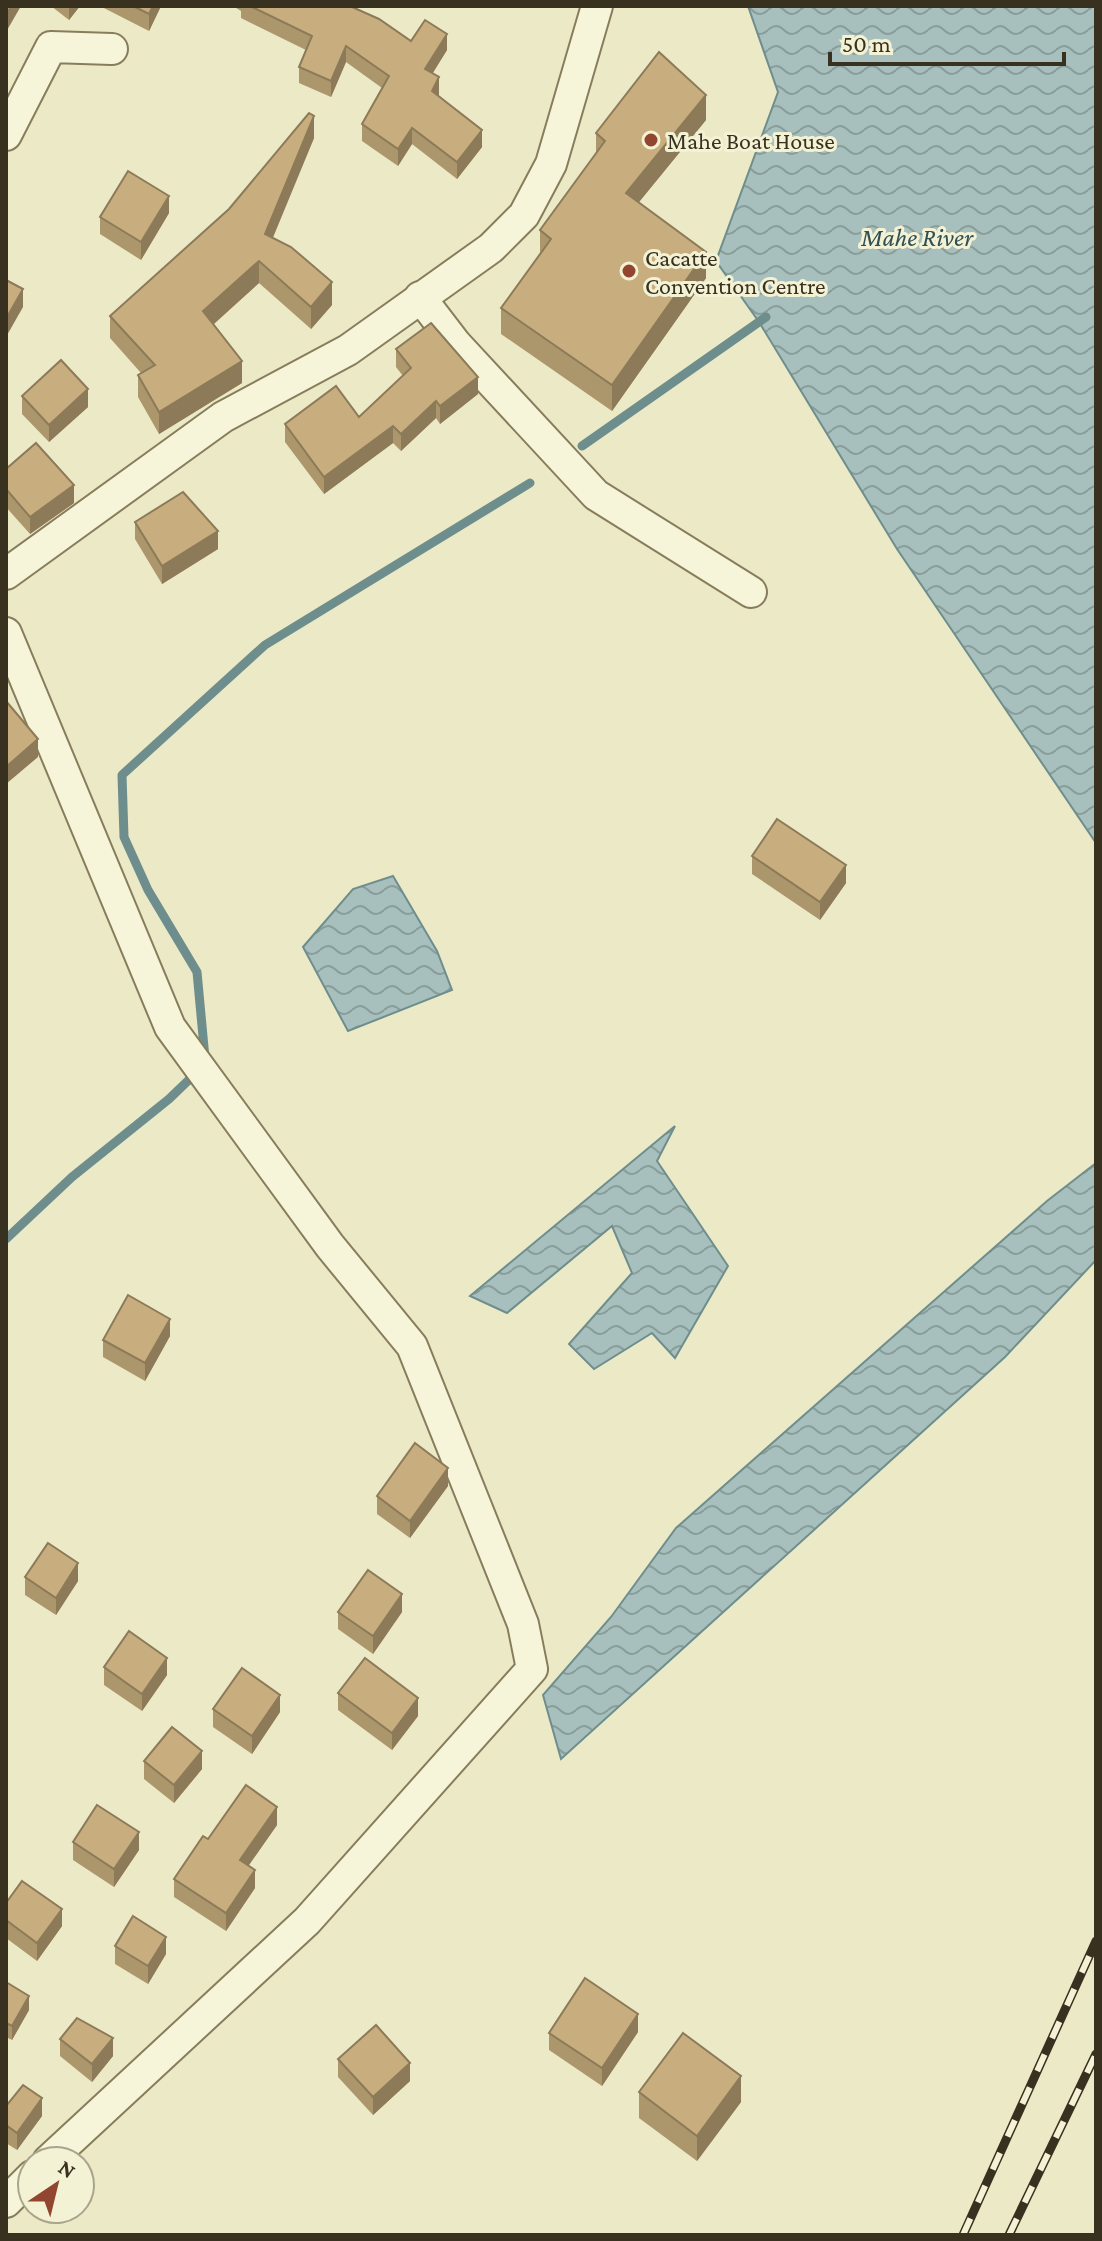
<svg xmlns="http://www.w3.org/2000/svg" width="1102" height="2241" viewBox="0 0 1102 2241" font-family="'Crimson Pro',serif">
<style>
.water{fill:url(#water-waves);stroke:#6e8e8d;stroke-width:2}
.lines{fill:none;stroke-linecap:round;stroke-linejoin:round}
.stream{stroke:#6e8e8d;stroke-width:9}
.minor-casing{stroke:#877d5d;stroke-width:34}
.minor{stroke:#f7f5d9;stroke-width:30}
.rail-casing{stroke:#383120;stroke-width:9}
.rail{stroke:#f4f2d5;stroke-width:6;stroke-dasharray:18;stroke-linecap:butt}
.wall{fill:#ac966c}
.shaded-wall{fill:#8c7a58}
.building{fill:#c8ae7e;stroke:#8c7a58;stroke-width:2}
.poi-dot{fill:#924630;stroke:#f4f2d5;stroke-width:3}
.labels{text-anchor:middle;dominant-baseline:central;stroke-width:6;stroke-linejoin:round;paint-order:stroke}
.poi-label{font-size:24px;fill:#383120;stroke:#f4f2d5;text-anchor:start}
.water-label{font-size:26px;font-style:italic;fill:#305056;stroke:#f4f2d5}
</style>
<defs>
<pattern id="water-waves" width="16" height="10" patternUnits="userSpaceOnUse" patternTransform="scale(2)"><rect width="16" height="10" fill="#a7c0be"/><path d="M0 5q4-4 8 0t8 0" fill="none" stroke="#899d9a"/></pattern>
</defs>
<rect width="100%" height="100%" fill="#ece9c6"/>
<g class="water">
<polygon points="748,6 1096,6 1096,843 897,549 759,322 716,261 778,92"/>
<polygon points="393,876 437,951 452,990 348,1031 303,947 353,889"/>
<polygon points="675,1126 657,1161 728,1266 675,1358 652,1333 594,1369 569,1344 632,1273 612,1226 507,1313 470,1296"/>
<polygon points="1096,1163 1096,1260 1005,1357 561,1759 543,1695 611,1617 676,1528 1047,1201"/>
</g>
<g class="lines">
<g class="stream">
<polyline points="582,446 766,317"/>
<polyline points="205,1058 197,972 148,890 124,837 122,775 265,645 530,483"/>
<polyline points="6,1239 72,1177 169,1099 196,1073"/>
</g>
<defs>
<g id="minor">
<polyline points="6,135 51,47 112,49"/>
<polyline points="420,297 456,344 596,495 751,592"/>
<polyline points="6,574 223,417 348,350 491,248 524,215 551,164 597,6"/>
<polyline points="6,633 170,1027 330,1246 412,1346 523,1624 532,1669 307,1921 48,2161"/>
<polyline points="6,2202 32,2176"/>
</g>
</defs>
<use href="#minor" class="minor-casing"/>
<use href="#minor" class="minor"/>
<defs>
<g id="rail">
<polyline points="963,2235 1096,1941"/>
<polyline points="1009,2235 1096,2054"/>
</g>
</defs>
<use href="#rail" class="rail-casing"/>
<use href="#rail" class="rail"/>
</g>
<g class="wall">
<polygon points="51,6 80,6 69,20"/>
<polygon points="100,6 161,6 149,31"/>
<polygon points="233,6 350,6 411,41 447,50 432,73 439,94 438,96 482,147 457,179 412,144 398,166 362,141 362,124 382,88 346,62 331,97 299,83 299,67 306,50 241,18 241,11"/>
<polygon points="706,120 639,202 706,278 612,411 501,334 501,308 540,255 540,230 596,154 596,133"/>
<polygon points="314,138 272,238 332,305 311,329 259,283 213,324 242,383 159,434 138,397 138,375 141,373 110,338 110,316"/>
<polygon points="169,213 141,260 100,234 100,217"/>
<polygon points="396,349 478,394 440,424 436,418 401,451 393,443 324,494 285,442 285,424 359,417 403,376 396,367"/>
<polygon points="22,396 88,407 49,442 22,414"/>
<polygon points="6,469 74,503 30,534 6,507"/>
<polygon points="135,522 218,549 162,584 135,539"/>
<polygon points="752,856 846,883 820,920 752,874"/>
<polygon points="170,1336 145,1381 103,1357 103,1340"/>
<polygon points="448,1486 410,1538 377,1514 377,1496"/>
<polygon points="25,1577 78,1581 56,1615 25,1595"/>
<polygon points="338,1612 402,1612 373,1654 338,1629"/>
<polygon points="104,1667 167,1675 142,1711 104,1685"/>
<polygon points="338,1693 418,1716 392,1750 338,1710"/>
<polygon points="213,1709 280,1712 252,1754 213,1727"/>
<polygon points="144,1761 202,1769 174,1803 144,1779"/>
<polygon points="277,1825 248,1866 255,1888 226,1931 174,1897 174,1879 208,1839"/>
<polygon points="73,1842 139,1850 114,1887 73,1860"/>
<polygon points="6,1903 62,1926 37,1961 6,1938"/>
<polygon points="115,1946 166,1954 148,1984 115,1964"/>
<polygon points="6,1982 29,2010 12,2040 6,2037"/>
<polygon points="638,2032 602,2086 549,2050 549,2033"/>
<polygon points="60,2039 113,2056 92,2082 60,2056"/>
<polygon points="338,2059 410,2081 373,2115 338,2077"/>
<polygon points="639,2092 741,2102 697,2161 639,2118"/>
<polygon points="6,2106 42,2116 17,2150 6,2143"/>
</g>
<g class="shaded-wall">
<polygon points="11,6 21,6 6,32 6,16"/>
<polygon points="69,6 80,6 69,20"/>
<polygon points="153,6 161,6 149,31 149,14"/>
<polygon points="447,34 447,50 425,86 425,69"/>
<polygon points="346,46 346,62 331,97 331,81"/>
<polygon points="439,77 439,94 432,108 432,91"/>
<polygon points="706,95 706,120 626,218 626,193"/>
<polygon points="314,116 314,138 265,257 265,234"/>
<polygon points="412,128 412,144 398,166 398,149"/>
<polygon points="482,130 482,147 457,179 457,162"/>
<polygon points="169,196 169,213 141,260 141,242"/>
<polygon points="706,252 706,278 612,411 612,385"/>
<polygon points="259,261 259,283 203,334 203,311"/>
<polygon points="332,282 332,305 311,329 311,307"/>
<polygon points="23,289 23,307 6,337 6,319"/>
<polygon points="242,361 242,383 159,434 159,412"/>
<polygon points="478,377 478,394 440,424 440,406"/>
<polygon points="88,389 88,407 49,442 49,425"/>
<polygon points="436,401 436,418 401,451 401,434"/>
<polygon points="393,426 393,443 324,494 324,477"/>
<polygon points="74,485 74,503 30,534 30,517"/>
<polygon points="218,531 218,549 162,584 162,566"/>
<polygon points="38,739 38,757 6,784 6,767"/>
<polygon points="846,865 846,883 820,920 820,902"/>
<polygon points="170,1319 170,1336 145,1381 145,1363"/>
<polygon points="448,1468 448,1486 410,1538 410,1521"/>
<polygon points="78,1563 78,1581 56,1615 56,1598"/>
<polygon points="402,1594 402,1612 373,1654 373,1636"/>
<polygon points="167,1658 167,1675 142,1711 142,1694"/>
<polygon points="280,1695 280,1712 252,1754 252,1736"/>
<polygon points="418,1698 418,1716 392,1750 392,1733"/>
<polygon points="202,1751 202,1769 174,1803 174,1785"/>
<polygon points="277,1807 277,1825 240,1878 240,1860"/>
<polygon points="139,1832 139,1850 114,1887 114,1869"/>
<polygon points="255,1870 255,1888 226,1931 226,1913"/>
<polygon points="62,1909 62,1926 37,1961 37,1943"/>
<polygon points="166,1937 166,1954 148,1984 148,1966"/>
<polygon points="29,1996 29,2010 12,2040 12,2026"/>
<polygon points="638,2014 638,2032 602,2086 602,2068"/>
<polygon points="113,2038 113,2056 92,2082 92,2064"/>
<polygon points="410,2063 410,2081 373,2115 373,2097"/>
<polygon points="741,2076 741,2102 697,2161 697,2136"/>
<polygon points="42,2098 42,2116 17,2150 17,2133"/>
</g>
<g class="building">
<polygon points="6,6 11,6 6,16"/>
<polygon points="133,6 153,6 149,14"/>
<polygon points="250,6 350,6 379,19 411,41 425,20 447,34 425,69 439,77 432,91 482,130 457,162 412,128 398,149 362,124 389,76 346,46 331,81 299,67 312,36"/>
<polygon points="659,52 706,95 626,193 706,252 612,385 501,308 551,239 540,230 605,141 596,133"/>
<polygon points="309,113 314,116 265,234 291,247 332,282 311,307 259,261 203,311 242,361 159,412 138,375 155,365 110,316 229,209"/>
<polygon points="128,171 169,196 141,242 100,217"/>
<polygon points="6,280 23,289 6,319"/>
<polygon points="431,323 478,377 440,406 436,401 401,434 393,426 324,477 285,424 336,386 359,417 411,368 396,349"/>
<polygon points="61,360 88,389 49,425 22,396"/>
<polygon points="36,443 74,485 30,517 6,489 6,469"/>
<polygon points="183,492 218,531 162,566 135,522"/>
<polygon points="6,701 38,739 6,767"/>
<polygon points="777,819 846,865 820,902 752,856"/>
<polygon points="128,1295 170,1319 145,1363 103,1340"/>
<polygon points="415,1443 448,1468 410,1521 377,1496"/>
<polygon points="48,1543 78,1563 56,1598 25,1577"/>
<polygon points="368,1570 402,1594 373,1636 338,1612"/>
<polygon points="129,1631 167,1658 142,1694 104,1667"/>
<polygon points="365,1658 418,1698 392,1733 338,1693"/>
<polygon points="242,1668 280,1695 252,1736 213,1709"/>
<polygon points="172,1727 202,1751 174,1785 144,1761"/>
<polygon points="246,1785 277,1807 240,1860 255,1870 226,1913 174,1879 203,1836 208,1839"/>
<polygon points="97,1805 139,1832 114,1869 73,1842"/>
<polygon points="22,1881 62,1909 37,1943 6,1920 6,1903"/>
<polygon points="133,1916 166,1937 148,1966 115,1946"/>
<polygon points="585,1978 638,2014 602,2068 549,2033"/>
<polygon points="6,1982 29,1996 12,2026 6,2023"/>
<polygon points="77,2018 113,2038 92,2064 60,2039"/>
<polygon points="376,2025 410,2063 373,2097 338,2059"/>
<polygon points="683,2033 741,2076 697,2136 639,2092"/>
<polygon points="23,2085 42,2098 17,2133 6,2125 6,2106"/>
</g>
<g class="poi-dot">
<circle cx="651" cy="140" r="8"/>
<circle cx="629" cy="271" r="8"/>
</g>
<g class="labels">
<g class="poi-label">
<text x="667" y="140">Mahe Boat House</text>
<text x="645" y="257">Cacatte<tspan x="645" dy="28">Convention Centre</tspan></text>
</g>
<g class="water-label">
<text x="917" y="237">Mahe River</text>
</g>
</g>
<rect width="1102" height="2241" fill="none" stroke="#383120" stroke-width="16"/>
<g transform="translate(56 2185) rotate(35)"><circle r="38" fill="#f4f2d5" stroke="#a9a58d" stroke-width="2"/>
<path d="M0-6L14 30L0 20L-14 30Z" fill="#924630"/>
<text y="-12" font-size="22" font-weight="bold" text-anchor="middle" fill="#383120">N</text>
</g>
<path d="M830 52v12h234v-12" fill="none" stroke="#383120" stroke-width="4"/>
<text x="842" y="52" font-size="24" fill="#383120" stroke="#f4f2d5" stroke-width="6" paint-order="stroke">50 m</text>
</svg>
